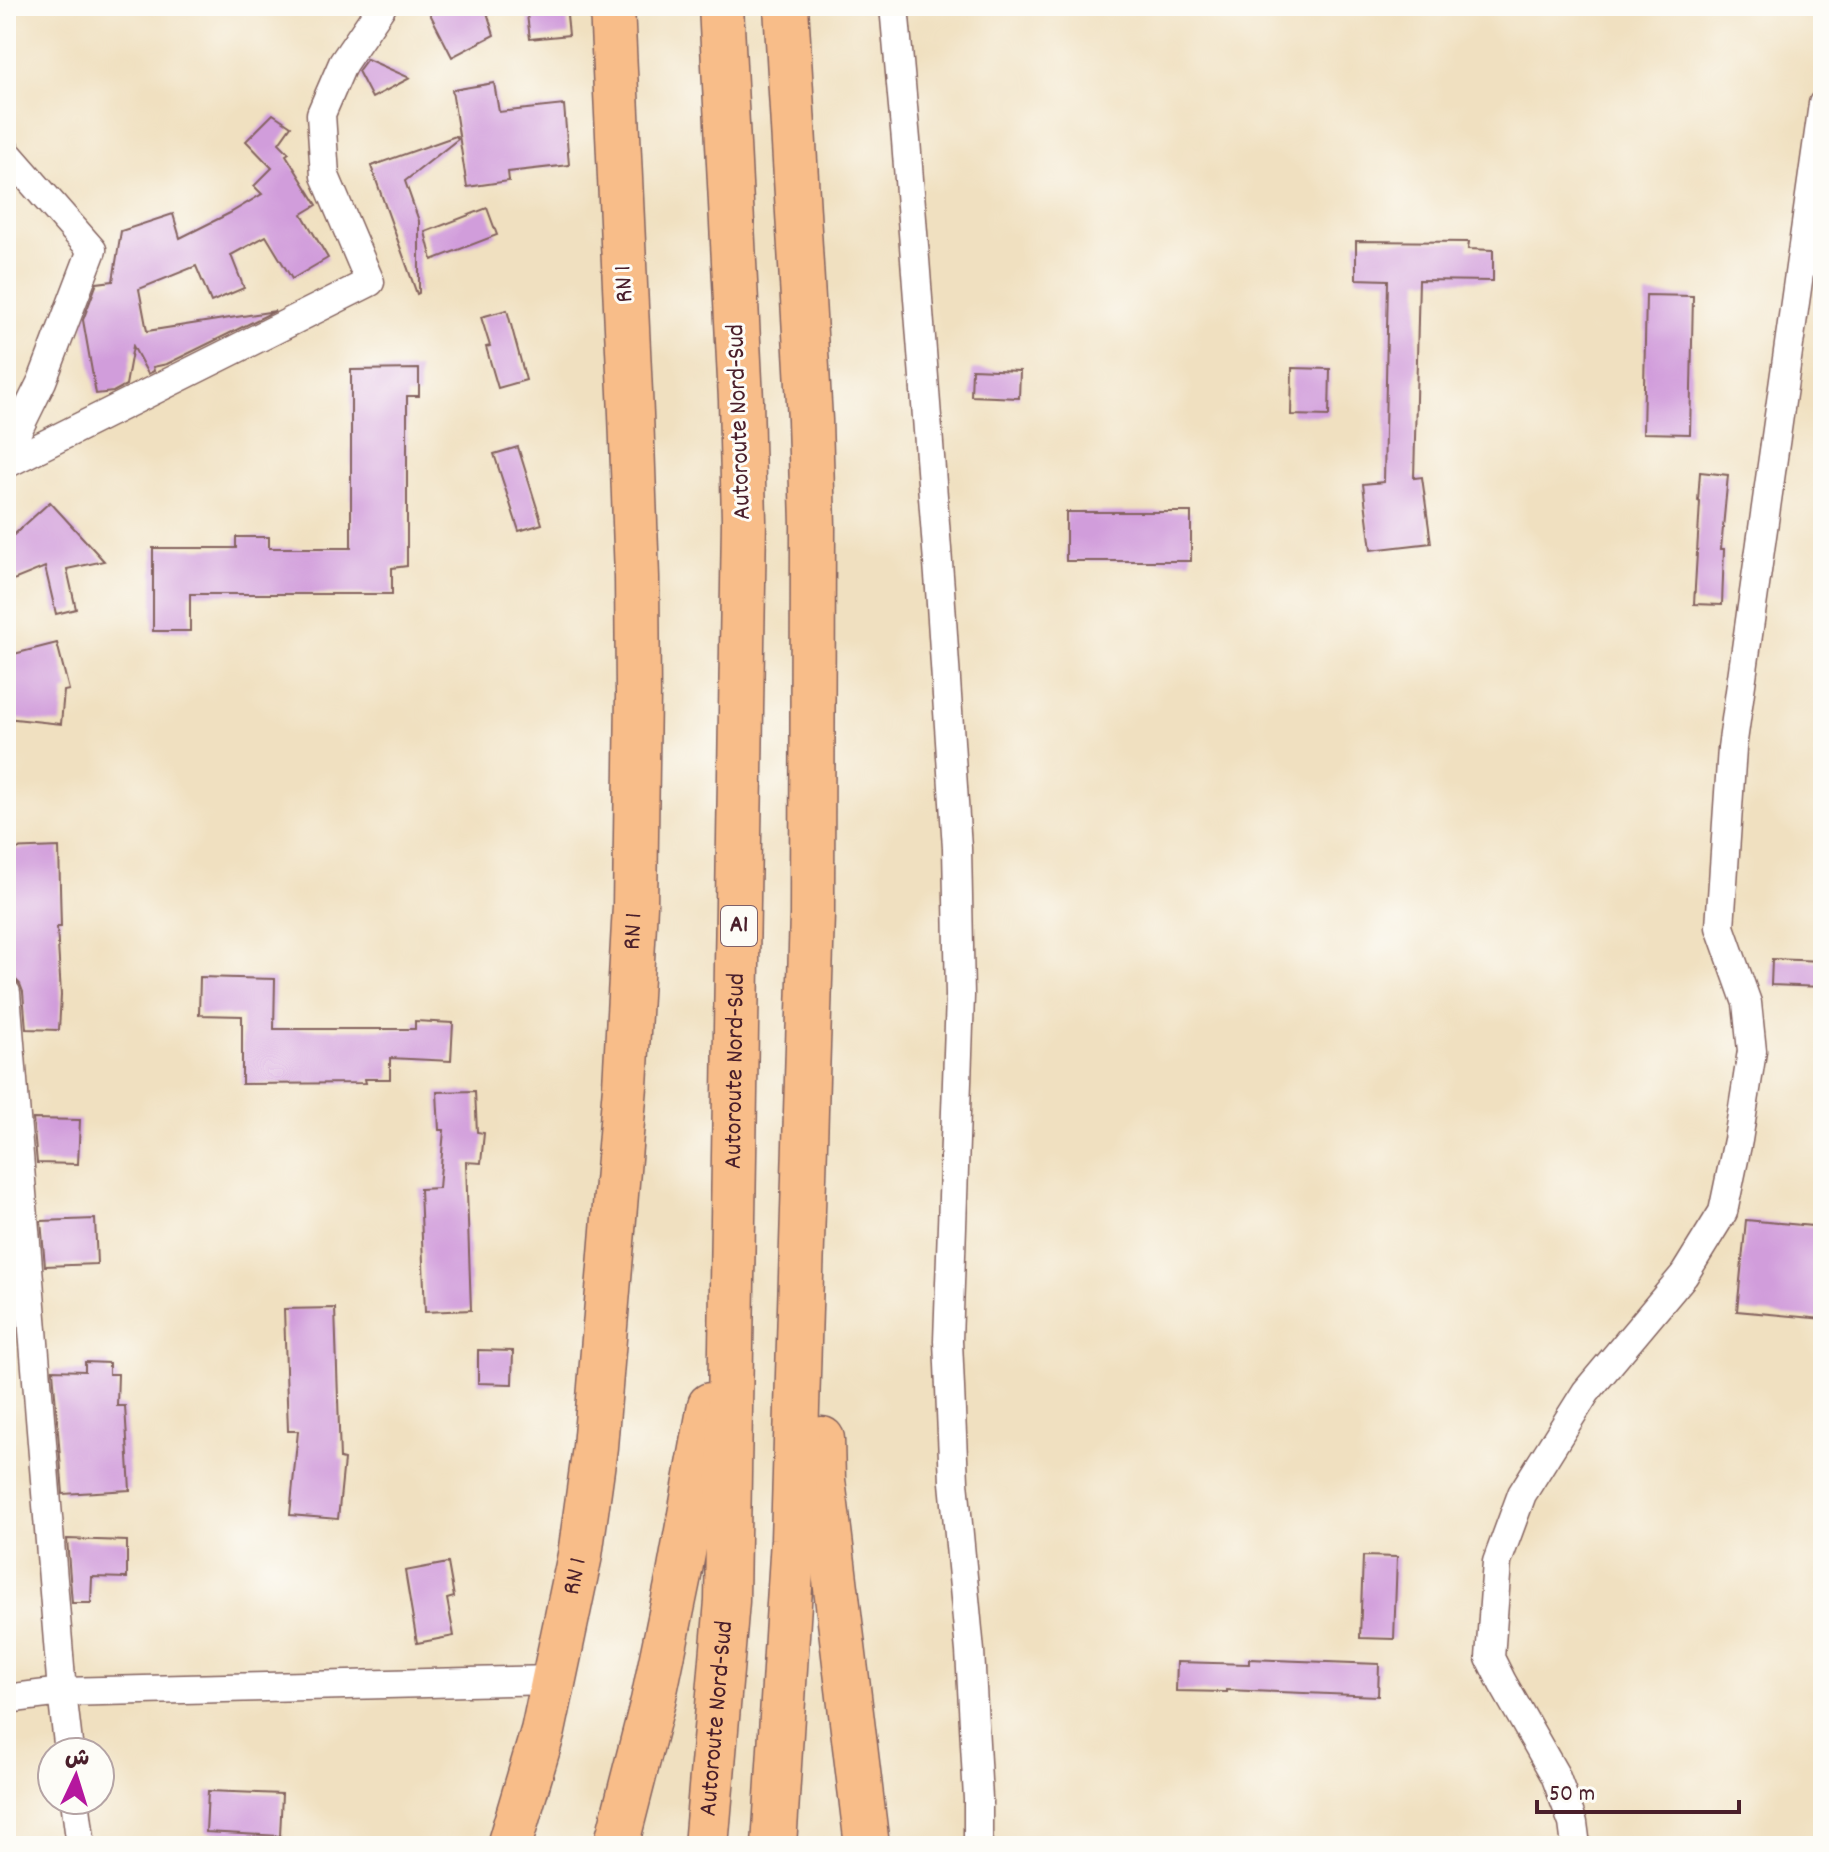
<svg xmlns="http://www.w3.org/2000/svg" width="1829" height="1852" viewBox="0 0 1829 1852" font-family="Dekko,'Playpen Sans Arabic',sans-serif">
<style>
.building{fill:#d19ddb}
.lines{fill:none;stroke-linecap:round;stroke-linejoin:round}
.street-casing{stroke:#84635f;stroke-width:31}
.primary-casing{stroke:#84635f;stroke-width:47}
.highway-casing{stroke:#84635f;stroke-width:47}
.street{stroke:#fff;stroke-width:28}
.primary{stroke:#f8bd89;stroke-width:44}
.highway{stroke:#f8bd89;stroke-width:44}
.labels{text-anchor:middle;dominant-baseline:central;stroke-width:6;stroke-linejoin:round;paint-order:stroke}
.shield{fill:#fdfcf7;stroke:#806168;stroke-width:2}
.shield-label{font-size:24px;font-weight:bold;fill:#4a1f2b}
.street-label{font-size:26px;fill:#4a1f2b;stroke:#fdfcf7}
</style>
<rect width="100%" height="100%" fill="#fdfcf7"/>
<filter id="ink" filterUnits="userSpaceOnUse"><feTurbulence type="fractalNoise" baseFrequency=".0125" numOctaves="2"/><feDisplacementMap in="SourceGraphic" scale="16" xChannelSelector="R" yChannelSelector="G"/><feConvolveMatrix kernelMatrix="1 2 1 2 8 2 1 2 1" color-interpolation-filters="sRGB"/></filter>
<filter id="wash" filterUnits="userSpaceOnUse"><feTurbulence type="fractalNoise" baseFrequency=".006" numOctaves="4" result="noise"/><feDisplacementMap in="SourceGraphic" scale="32" xChannelSelector="R" yChannelSelector="G"/><feGaussianBlur stdDeviation="1.8" result="paint"/><feColorMatrix in="noise" values="0 0 0 0 0 0 0 0 0 0 0 0 0 0 0 0 0 1.4 0 .05"/><feComposite in="paint" operator="in"/></filter>
<g filter="url(#wash)">
<rect width="100%" height="100%" fill="#f0e0c0"/>
<g id="blocks">
<g class="building">
<polygon points="426,6 485,6 494,35 452,57"/>
<polygon points="526,6 566,6 569,35 530,39"/>
<polygon points="367,59 410,78 372,98 358,71"/>
<polygon points="494,83 499,112 564,105 569,165 508,172 509,181 467,187 452,90"/>
<polygon points="273,114 291,126 279,143 289,153 286,155 317,205 302,214 328,258 292,279 266,236 231,255 244,288 211,302 196,266 139,289 147,331 275,311 167,364 153,367 154,371 148,374 133,346 126,385 113,392 96,394 83,320 97,283 113,281 121,231 173,214 180,238 230,213 262,194 254,186 272,168 246,141"/>
<polygon points="456,136 458,139 405,181 419,221 419,293 417,294 371,166"/>
<polygon points="487,208 497,235 432,260 425,232"/>
<polygon points="1356,241 1469,242 1468,249 1493,250 1493,281 1419,280 1414,478 1422,477 1431,543 1371,550 1363,484 1384,482 1388,280 1356,279"/>
<polygon points="1646,295 1693,296 1690,434 1643,433"/>
<polygon points="507,310 526,380 498,388 486,347 490,346 481,317"/>
<polygon points="1292,368 1330,369 1329,416 1291,415"/>
<polygon points="419,369 419,396 407,396 407,566 392,568 392,594 190,594 190,631 153,631 153,548 236,548 236,537 269,537 269,548 351,548 351,370"/>
<polygon points="972,369 1020,371 1019,398 971,396"/>
<polygon points="518,447 542,524 519,531 494,454"/>
<polygon points="1700,472 1728,475 1721,549 1724,549 1722,605 1694,604 1700,502 1698,501"/>
<polygon points="50,502 104,561 67,569 76,609 56,614 45,567 6,583 6,542"/>
<rect x="1066" y="512" width="125" height="49"/>
<polygon points="57,643 69,690 64,691 61,724 6,718 6,656"/>
<polygon points="59,847 61,927 57,927 61,995 59,1030 26,1029 23,992 20,984 14,978 6,976 6,849"/>
<polygon points="1772,959 1823,961 1823,987 1771,985"/>
<polygon points="200,977 275,979 274,1029 415,1029 415,1021 453,1023 451,1061 390,1058 390,1079 365,1079 366,1083 242,1084 242,1016 199,1015"/>
<polygon points="475,1091 477,1132 484,1133 481,1163 466,1162 471,1310 425,1312 420,1189 439,1188 444,1130 439,1130 437,1092"/>
<polygon points="33,1119 80,1120 78,1164 37,1163"/>
<polygon points="95,1219 97,1264 45,1266 41,1221"/>
<polygon points="1746,1220 1823,1227 1823,1319 1737,1311"/>
<polygon points="335,1308 340,1459 344,1460 338,1519 290,1515 298,1431 288,1431 284,1309"/>
<polygon points="478,1350 513,1351 512,1384 478,1383"/>
<polygon points="85,1362 109,1363 109,1374 118,1374 117,1406 125,1406 130,1490 63,1494 53,1370 85,1371"/>
<polygon points="67,1539 127,1541 127,1578 92,1577 91,1603 72,1603"/>
<polygon points="1363,1556 1397,1557 1394,1639 1360,1638"/>
<polygon points="448,1563 454,1597 447,1599 454,1636 417,1643 405,1571"/>
<polygon points="1249,1659 1379,1664 1378,1696 1227,1690 1227,1692 1176,1691 1177,1662 1249,1664"/>
<polygon points="208,1791 282,1794 280,1836 206,1832"/>
</g>
</g>
</g>
<g filter="url(#ink)">
<use href="#blocks" fill-opacity="0" stroke="#84635f" stroke-width="2"/>
<g class="lines">
<defs>
<g id="street">
<polyline points="894,6 906,140 940,589 957,848 960,996 948,1341 954,1482 970,1651 978,1799 978,1846"/>
<polyline points="6,152 92,250 42,381 6,454"/>
<polyline points="6,464 370,282 325,176 321,114 343,63 382,6"/>
<polyline points="6,993 62,1692 69,1752"/>
<polyline points="6,1699 62,1692 553,1680"/>
<polyline points="75,1800 81,1846"/>
<polyline points="1576,1846 1573,1823 1555,1775 1502,1682 1490,1658 1497,1562 1522,1494 1586,1392 1684,1275 1723,1212 1738,1140 1752,1051 1747,1003 1720,927 1732,748 1823,104"/>
</g>
<g id="primary">
<path id="s1" d="M 509,1846 L 543,1731 L 580,1555 L 595,1447 L 625,1086 L 635,906 L 638,694 L 637,577 L 631,414 L 612,6"/>
</g>
<g id="highway">
<polyline points="822,1439 823,1480 867,1846"/>
<polyline points="616,1846 653,1701 679,1575 710,1405"/>
<path id="s2" d="M 706,1846 L 727,1601 L 744,520 L 741,400 L 721,6"/>
<polyline points="774,1846 793,1539 812,914 813,526 810,420 786,6"/>
</g>
</defs>
<use href="#street" class="street-casing"/>
<use href="#primary" class="primary-casing"/>
<use href="#highway" class="highway-casing"/>
<use href="#street" class="street"/>
<use href="#primary" class="primary"/>
<use href="#highway" class="highway"/>
</g>
</g>
<g class="labels">
<rect class="shield" x="721" y="906" width="36" height="40" rx="6"/>
<g class="shield-label">
<text x="739" y="926">A1</text>
</g>
<g class="street-label">
<text transform="translate(625 284) rotate(-93)">RN 1</text>
<text transform="translate(740 422) rotate(-92)">Autoroute Nord-Sud</text>
<text stroke="none"><textPath href="#s1" startOffset="926">RN 1</textPath></text>
<text stroke="none"><textPath href="#s2" startOffset="776">Autoroute Nord-Sud</textPath></text>
<text stroke="none"><textPath href="#s1" startOffset="278">RN 1</textPath></text>
<text stroke="none"><textPath href="#s2" startOffset="128">Autoroute Nord-Sud</textPath></text>
</g>
</g>
<rect width="1829" height="1852" fill="none" stroke="#fdfcf7" stroke-width="32"/>
<g transform="translate(76 1776) rotate(4)"><circle r="38" fill="#fdfcf7" stroke="#b5a4a5" stroke-width="2"/>
<path d="M0-6L14 30L0 20L-14 30Z" fill="#b5179e"/>
<text y="-12" font-size="22" font-weight="bold" text-anchor="middle" fill="#4a1f2b">ش</text>
</g>
<path d="M1537 1800v12h202v-12" fill="none" stroke="#4a1f2b" stroke-width="4"/>
<text x="1549" y="1800" font-size="24" fill="#4a1f2b" stroke="#fdfcf7" stroke-width="6" paint-order="stroke">50 m</text>
</svg>
